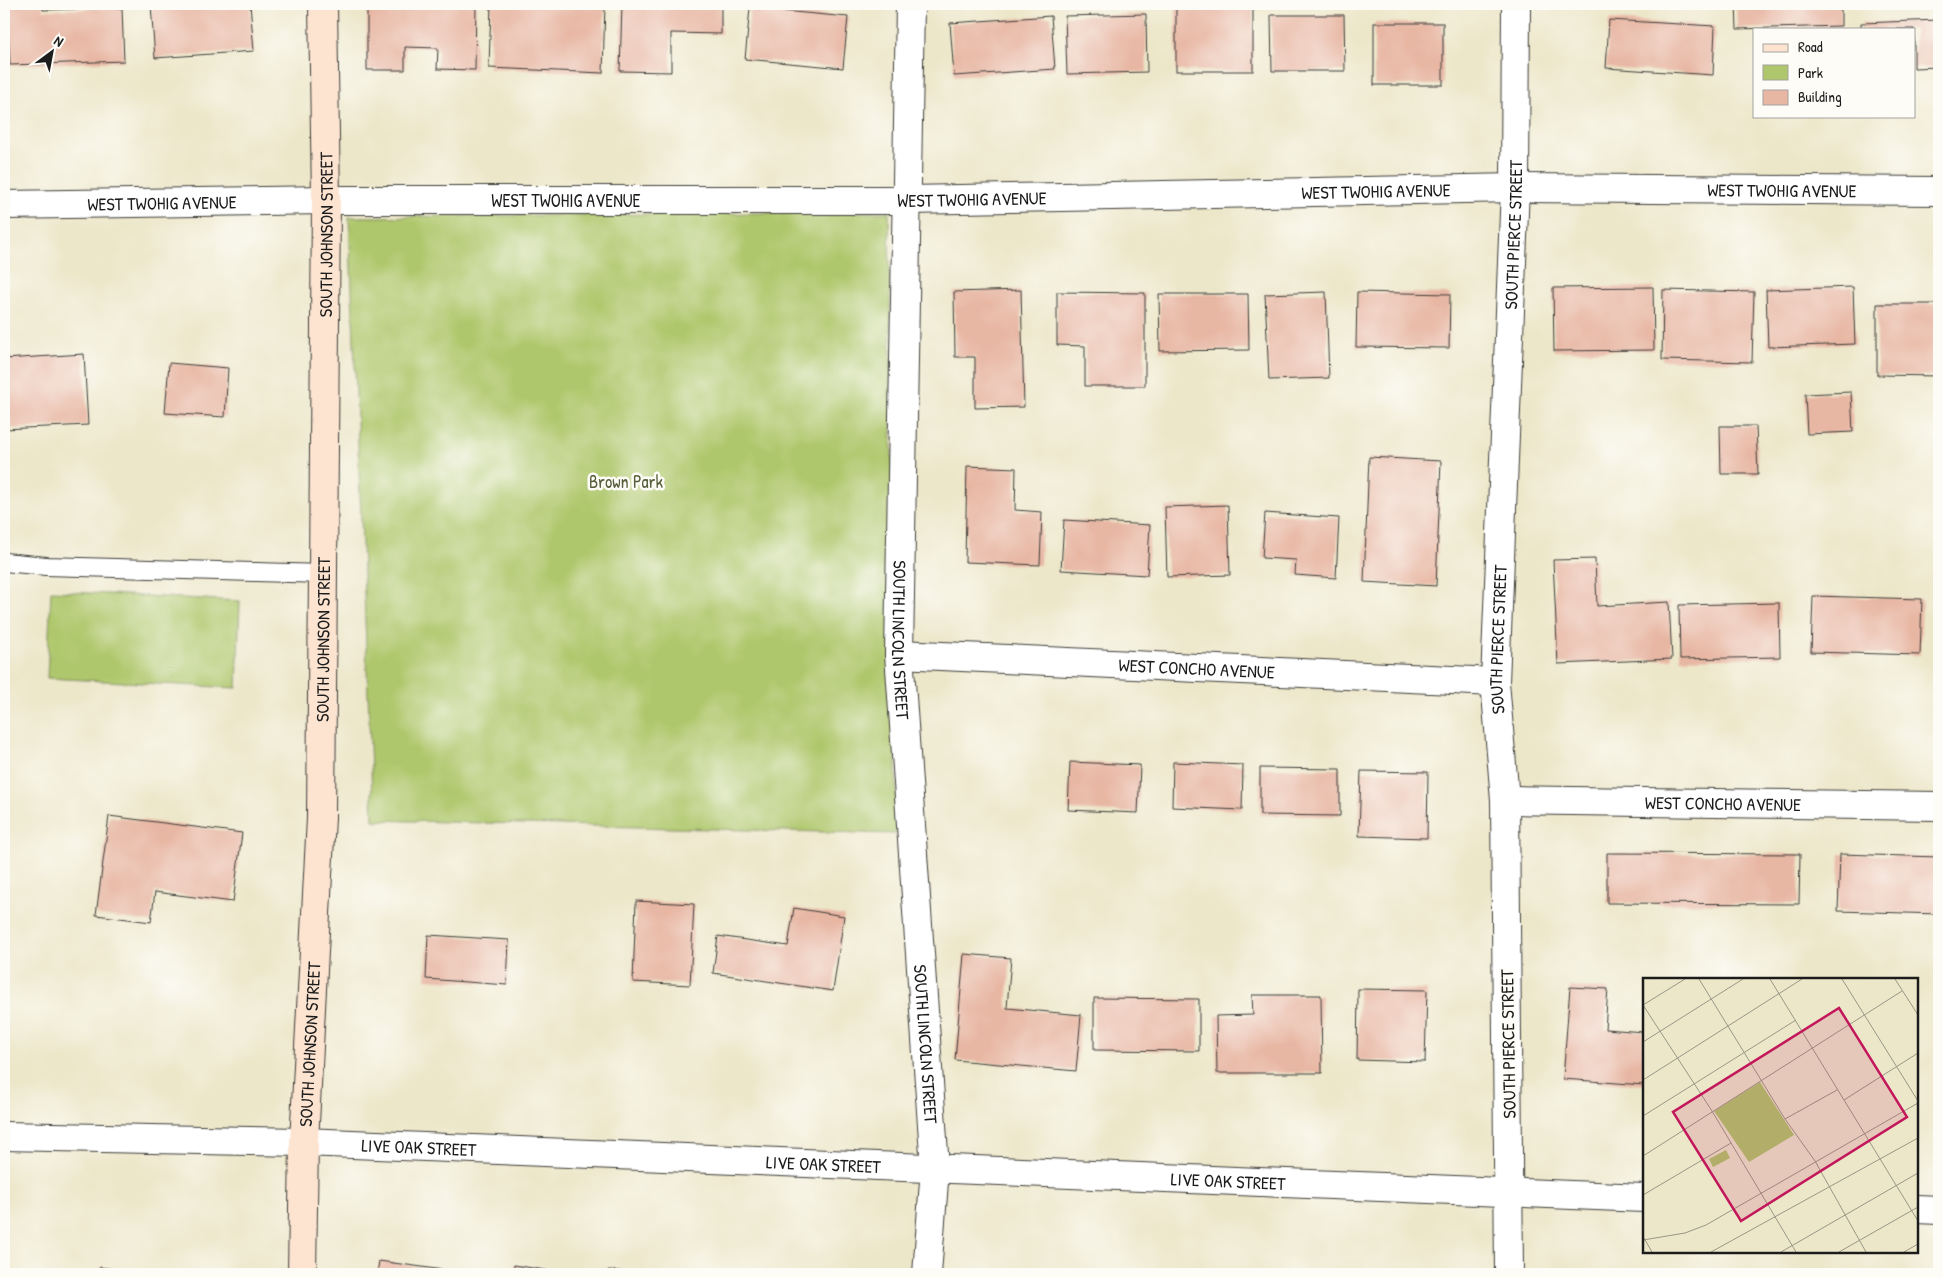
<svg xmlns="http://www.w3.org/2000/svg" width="1943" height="1278" viewBox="0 0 1943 1278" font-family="'Patrick Hand',sans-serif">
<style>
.green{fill:#afc76c;stroke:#667244}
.building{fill:#e8b7a4}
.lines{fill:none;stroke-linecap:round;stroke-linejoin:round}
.lane-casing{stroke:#3b3a36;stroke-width:20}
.street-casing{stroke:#3b3a36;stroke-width:30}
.secondary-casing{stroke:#3b3a36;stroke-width:30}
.lane{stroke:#fff;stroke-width:18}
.street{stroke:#fff;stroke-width:28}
.secondary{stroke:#fde4d1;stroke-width:28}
.labels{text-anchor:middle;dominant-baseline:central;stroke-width:5;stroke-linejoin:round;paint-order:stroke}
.street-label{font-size:18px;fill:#1c1c1c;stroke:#fdfcf7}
.park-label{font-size:18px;fill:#57603c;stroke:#fdfcf7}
.inset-road{fill:none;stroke:#999684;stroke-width:1}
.view{fill:#c2185b;fill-opacity:0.15;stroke:#c2185b;stroke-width:2.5}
.inset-edge{fill:none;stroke:#1c1c1c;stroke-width:2.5}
</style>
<rect width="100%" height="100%" fill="#fdfcf7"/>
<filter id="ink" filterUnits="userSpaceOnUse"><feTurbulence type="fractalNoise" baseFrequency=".02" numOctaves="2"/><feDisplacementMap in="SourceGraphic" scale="10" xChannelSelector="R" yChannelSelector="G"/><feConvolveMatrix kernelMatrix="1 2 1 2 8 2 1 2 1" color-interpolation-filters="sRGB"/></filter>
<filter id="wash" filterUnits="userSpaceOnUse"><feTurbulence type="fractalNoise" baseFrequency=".0096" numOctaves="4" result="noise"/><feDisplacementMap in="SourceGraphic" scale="20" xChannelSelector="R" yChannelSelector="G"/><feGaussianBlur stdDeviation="1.12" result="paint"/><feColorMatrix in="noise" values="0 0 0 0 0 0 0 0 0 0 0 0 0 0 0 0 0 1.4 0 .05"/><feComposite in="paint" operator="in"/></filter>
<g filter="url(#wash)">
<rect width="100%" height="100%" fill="#ede7ca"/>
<g class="green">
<polygon points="889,212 897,834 373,820 349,217"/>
<polygon points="51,591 240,601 237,688 47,678"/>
</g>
<g id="blocks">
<g class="building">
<polygon points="7,4 43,4 43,10 122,8 124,61 10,65"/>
<polygon points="250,4 254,51 155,58 151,5"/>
<polygon points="367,4 476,4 475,70 437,69 438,48 405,47 405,70 367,70"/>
<polygon points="491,4 605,4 603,73 489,68"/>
<polygon points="622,4 721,4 721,34 671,33 671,72 620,71"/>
<rect x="1176" y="4" width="77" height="67"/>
<polygon points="1736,4 1841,4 1841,26 1737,29"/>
<polygon points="750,8 848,17 843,68 745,59"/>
<polygon points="1146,14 1147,72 1067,74 1065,16"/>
<polygon points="1271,15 1344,15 1345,71 1272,71"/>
<polygon points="1051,16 1055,69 954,76 950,23"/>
<polygon points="1609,20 1715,26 1713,75 1606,68"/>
<polygon points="1939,20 1939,67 1914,68 1914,29 1861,29 1861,23"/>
<rect x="1374" y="23" width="69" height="62"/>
<polygon points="1653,287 1654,350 1554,351 1553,288"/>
<polygon points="1853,287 1855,344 1768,347 1766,290"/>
<polygon points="1021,290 1024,407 975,408 975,357 955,357 954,292"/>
<polygon points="1663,290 1754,292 1752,362 1662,360"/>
<polygon points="1057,292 1145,293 1145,386 1085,386 1085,346 1057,345"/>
<polygon points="1326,292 1329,378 1269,380 1265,294"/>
<polygon points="1357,292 1450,294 1449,348 1356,347"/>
<polygon points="1159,294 1248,294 1249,350 1160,351"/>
<polygon points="1877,304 1939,304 1939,376 1877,375"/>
<polygon points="84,354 88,425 4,429 4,359"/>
<polygon points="169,363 228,368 225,417 165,413"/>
<polygon points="1851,392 1853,432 1807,434 1805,394"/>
<polygon points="1720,426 1756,426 1758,474 1721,474"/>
<polygon points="1369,457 1441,461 1436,586 1364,582"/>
<polygon points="967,466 1016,468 1015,510 1042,512 1040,565 965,562"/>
<polygon points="1228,505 1230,575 1167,577 1165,507"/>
<polygon points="1265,513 1339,518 1336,578 1295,575 1296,560 1262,558"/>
<polygon points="1064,520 1150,525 1147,575 1061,570"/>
<polygon points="1595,559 1597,606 1669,602 1672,659 1558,664 1553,560"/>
<polygon points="1813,596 1922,599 1920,655 1811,652"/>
<polygon points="1779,603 1780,657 1680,659 1679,605"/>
<polygon points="1070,762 1140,765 1138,813 1068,810"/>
<polygon points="1173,762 1243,765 1242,810 1172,807"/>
<polygon points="1260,768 1340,769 1340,816 1260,815"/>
<polygon points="1361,771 1428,772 1427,838 1359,836"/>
<polygon points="109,816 242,833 233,902 155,892 151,922 96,915"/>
<polygon points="1607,853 1800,854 1799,904 1607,903"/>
<polygon points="1840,854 1939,857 1939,914 1838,911"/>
<polygon points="636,901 694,904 690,985 633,982"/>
<polygon points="794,908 844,916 833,991 713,973 718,936 788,946"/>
<polygon points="428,935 509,940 507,985 426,979"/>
<polygon points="964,954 1011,958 1007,1008 1081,1015 1076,1071 955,1060"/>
<polygon points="1570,987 1608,989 1605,1029 1644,1032 1644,1085 1563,1079"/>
<polygon points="1358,989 1427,990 1425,1062 1357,1060"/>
<polygon points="1252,995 1321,995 1322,1073 1217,1073 1216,1016 1253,1015"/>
<polygon points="1094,998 1199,999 1199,1051 1094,1050"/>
<polygon points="379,1261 465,1273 465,1274 377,1274"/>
<polygon points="514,1265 564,1273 564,1274 513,1274"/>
<polygon points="100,1267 145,1273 145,1274 99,1274"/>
<polygon points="4,1269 29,1273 29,1274 4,1274"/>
<polygon points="608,1270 641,1273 641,1274 608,1274"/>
</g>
</g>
</g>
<g filter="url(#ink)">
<use href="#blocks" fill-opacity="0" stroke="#3b3a36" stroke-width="1"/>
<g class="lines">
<defs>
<polyline id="lane" points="4,562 46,566 323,574"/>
<g id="street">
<path id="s1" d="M 910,4 L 899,654 L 935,1168 L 927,1274"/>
<path id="s2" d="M 4,205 L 326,200 L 908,200 L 1515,188 L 1939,191"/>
<path id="s3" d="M 899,654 L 1495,682"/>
<path id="s4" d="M 1505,800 L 1939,806"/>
<path id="s5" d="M 4,1136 L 304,1142 L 1644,1198"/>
<polyline points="1917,1209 1939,1210"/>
<path id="s6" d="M 1509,1274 L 1505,800 L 1495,682 L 1515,188 L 1516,4"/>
</g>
<g id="secondary">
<path id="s7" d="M 302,1274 L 304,1142 L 321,818 L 326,200 L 323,4"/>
</g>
</defs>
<use href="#lane" class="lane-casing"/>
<use href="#street" class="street-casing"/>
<use href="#secondary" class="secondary-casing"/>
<use href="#lane" class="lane"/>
<use href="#street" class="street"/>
<use href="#secondary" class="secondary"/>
</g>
</g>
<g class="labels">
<g class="street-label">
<text stroke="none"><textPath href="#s2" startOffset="1778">WEST TWOHIG AVENUE</textPath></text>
<text stroke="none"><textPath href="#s2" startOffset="1372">WEST TWOHIG AVENUE</textPath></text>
<text stroke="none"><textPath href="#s2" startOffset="968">WEST TWOHIG AVENUE</textPath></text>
<text stroke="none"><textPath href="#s2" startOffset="562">WEST TWOHIG AVENUE</textPath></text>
<text stroke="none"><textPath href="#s2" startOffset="158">WEST TWOHIG AVENUE</textPath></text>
<text stroke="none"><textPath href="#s7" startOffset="1040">SOUTH JOHNSON STREET</textPath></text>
<text stroke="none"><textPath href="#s6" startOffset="1040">SOUTH PIERCE STREET</textPath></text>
<text stroke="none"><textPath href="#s7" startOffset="635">SOUTH JOHNSON STREET</textPath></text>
<text stroke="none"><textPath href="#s6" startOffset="635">SOUTH PIERCE STREET</textPath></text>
<text stroke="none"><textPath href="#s1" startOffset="636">SOUTH LINCOLN STREET</textPath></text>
<text stroke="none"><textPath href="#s3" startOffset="298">WEST CONCHO AVENUE</textPath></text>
<text stroke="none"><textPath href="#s4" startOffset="218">WEST CONCHO AVENUE</textPath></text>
<text stroke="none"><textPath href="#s7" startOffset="230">SOUTH JOHNSON STREET</textPath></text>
<text stroke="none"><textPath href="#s1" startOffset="1041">SOUTH LINCOLN STREET</textPath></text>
<text transform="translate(1508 1044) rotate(-91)">SOUTH PIERCE STREET</text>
<text stroke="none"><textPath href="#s5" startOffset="415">LIVE OAK STREET</textPath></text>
<text stroke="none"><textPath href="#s5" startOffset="820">LIVE OAK STREET</textPath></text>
<text stroke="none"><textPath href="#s5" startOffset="1225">LIVE OAK STREET</textPath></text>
</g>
<g class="park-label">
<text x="626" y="481">Brown Park</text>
</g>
</g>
<g transform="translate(1643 978)">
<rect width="275" height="275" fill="#ede7ca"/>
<path d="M 117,104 L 151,157 L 106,184 L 71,133 ZM 83,172 L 87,180 L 70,189 L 66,181 Z" fill="#afc76c"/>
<path class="inset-road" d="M 56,1 L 142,141 L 172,183 L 223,274M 127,1 L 275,243M 199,1 L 275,123M 252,1 L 275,37M 0,27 L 69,133 L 153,274M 0,27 L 42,1M 0,64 L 100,1M 0,102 L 159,1M 201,122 L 275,75M 0,138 L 153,42M 142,141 L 194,112M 0,178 L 259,13M 0,217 L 88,165M 1,260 L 9,274M 0,262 L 42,255 L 63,247 L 275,125M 68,274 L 275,160M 138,274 L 275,195M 196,274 L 275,229M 261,274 L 275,266"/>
<path class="view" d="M 196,30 L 264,139 L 98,243 L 30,134 Z"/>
<rect width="275" height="275" class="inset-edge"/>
</g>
<rect width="1943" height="1278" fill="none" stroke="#fdfcf7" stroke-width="20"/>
<rect x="1753" y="28" width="162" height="90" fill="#fdfcf7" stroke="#a3a29f"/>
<rect x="1763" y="44" width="25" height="8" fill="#fde4d1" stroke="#a3a29f"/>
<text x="1798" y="52" font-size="15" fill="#1c1c1c">Road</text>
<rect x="1763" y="65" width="25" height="15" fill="#afc76c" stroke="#a3a29f"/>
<text x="1798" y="78" font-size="15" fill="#1c1c1c">Park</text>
<rect x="1763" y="90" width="25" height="15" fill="#e8b7a4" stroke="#a3a29f"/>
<text x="1798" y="102" font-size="15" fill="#1c1c1c">Building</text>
<g transform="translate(52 52) rotate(32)" stroke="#fdfcf7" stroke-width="4" paint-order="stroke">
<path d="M0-4L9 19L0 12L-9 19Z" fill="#1c1c1c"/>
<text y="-8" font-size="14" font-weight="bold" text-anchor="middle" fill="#1c1c1c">N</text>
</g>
</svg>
